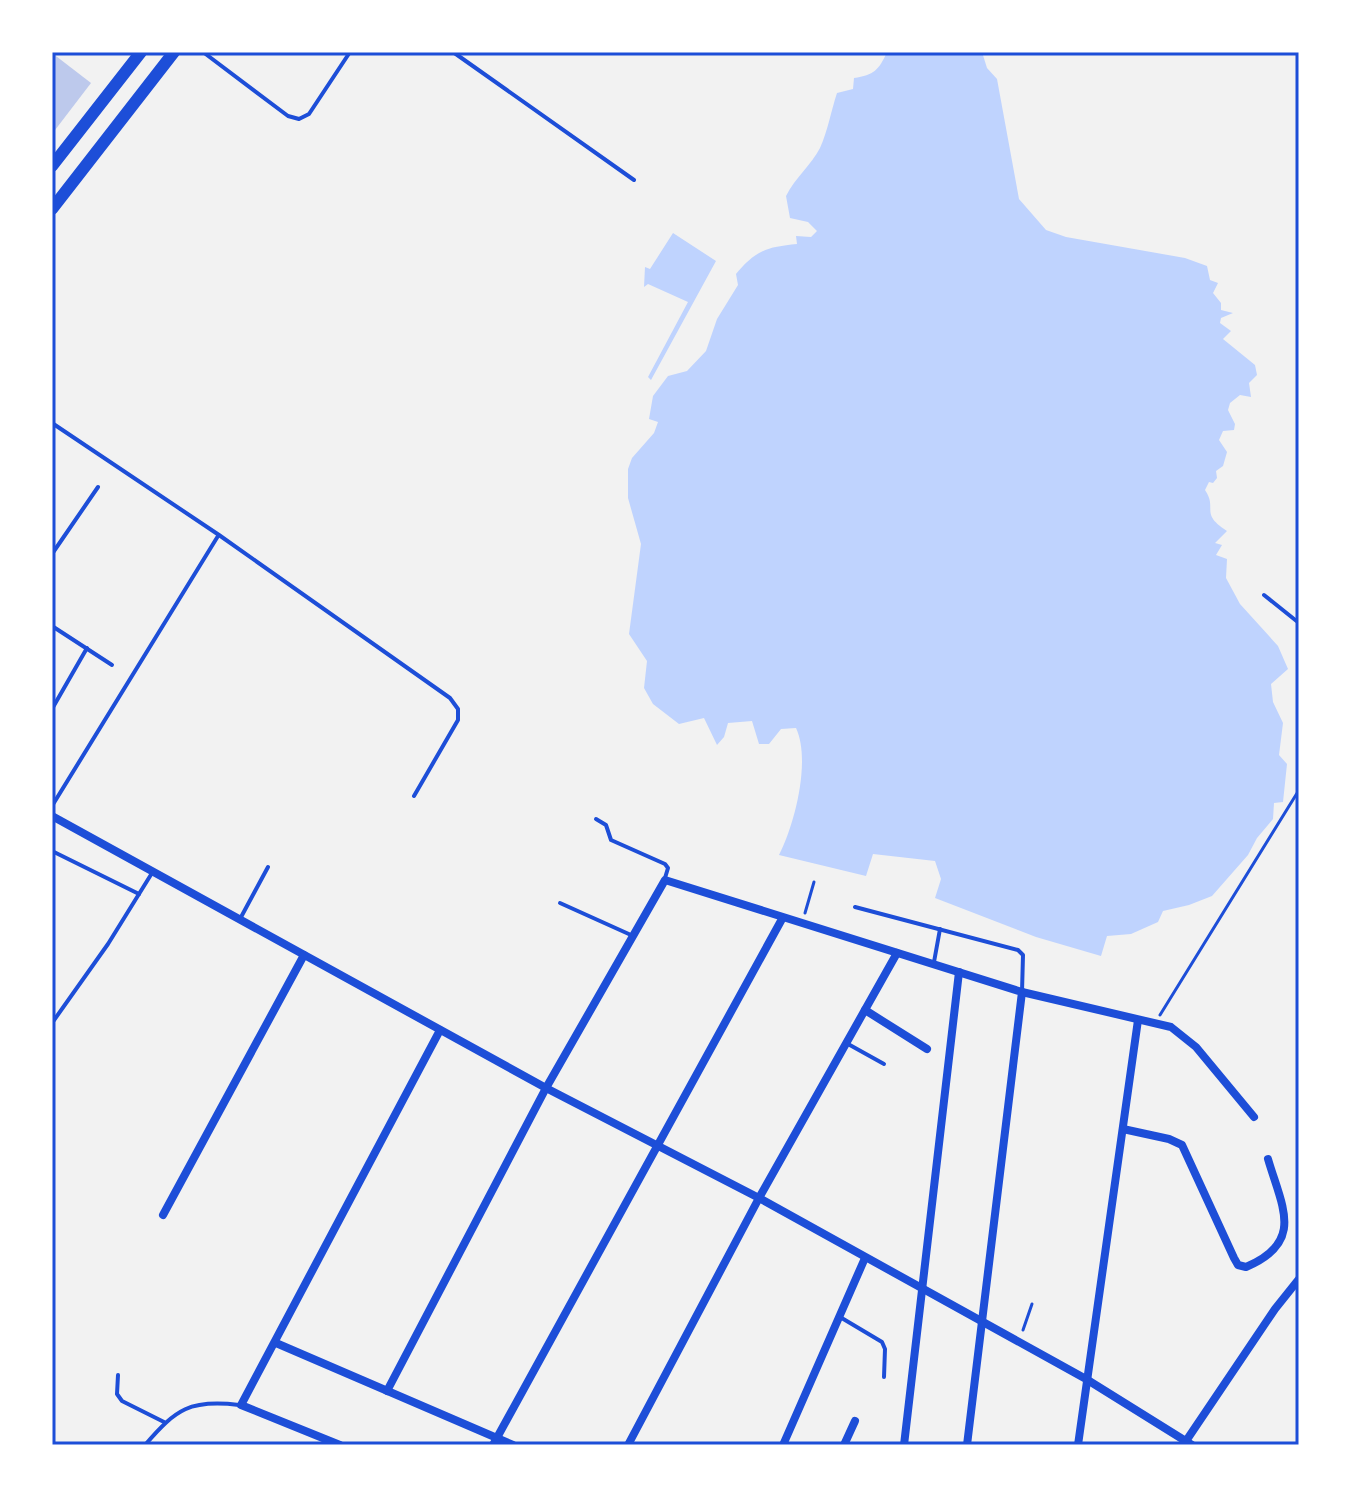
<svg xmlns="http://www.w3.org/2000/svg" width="1351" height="1497" viewBox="0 0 1351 1497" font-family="'PT Serif',serif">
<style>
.water{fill:#bfd3fe}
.building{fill:#bdc9ec}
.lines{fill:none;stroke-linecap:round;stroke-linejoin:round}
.path{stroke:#1d4ed8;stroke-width:3}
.service{stroke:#1d4ed8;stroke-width:4}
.minor{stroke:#1d4ed8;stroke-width:8}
.secondary{stroke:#1d4ed8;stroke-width:12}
.neatline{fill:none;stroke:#1d4ed8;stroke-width:3}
</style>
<rect width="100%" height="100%" fill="#f2f2f2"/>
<g class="water">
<path d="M 887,52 L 982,52 L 987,68 L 997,79 L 1019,199 L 1046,230 L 1066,237 L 1185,258 L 1207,266 L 1210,280 L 1218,283 L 1213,293 L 1221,303 L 1221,310 L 1233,313 L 1221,318 L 1220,323 L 1231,331 L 1223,339 L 1255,365 L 1257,375 L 1249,383 L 1251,397 L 1240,395 L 1230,403 L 1228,410 L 1235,424 L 1234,430 L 1223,431 L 1219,440 L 1227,452 L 1223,466 L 1216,471 L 1217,478 L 1213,483 L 1209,482 L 1205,490 C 1218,509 1199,513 1227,531 L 1215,543 L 1222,545 L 1216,555 L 1227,559 L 1226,578 L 1240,604 L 1278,646 L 1288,669 L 1271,684 L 1273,702 L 1283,723 L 1279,755 L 1287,764 L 1283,802 L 1274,803 L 1273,819 L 1257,838 L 1248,855 L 1212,896 L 1189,905 L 1163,911 L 1158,922 L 1131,934 L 1107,936 L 1101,956 L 1036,937 L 935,898 L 941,879 L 935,861 L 873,854 L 866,876 L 779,855 C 795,824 811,760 796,728 L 781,729 L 769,744 L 759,744 L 752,721 L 728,723 L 724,737 L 717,745 L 704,718 L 679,724 L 653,704 L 644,688 L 647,661 L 629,634 L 641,544 L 628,498 L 628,469 L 632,458 L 654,433 L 658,422 L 649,419 L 653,396 L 668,376 L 687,371 L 706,351 L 717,319 L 738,285 L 736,274 C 756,250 767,247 797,244 L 796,236 L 811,237 L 817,231 L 808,222 L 790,218 L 786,196 C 795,178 811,165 820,148 C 828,130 831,111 837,93 L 853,89 L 854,78 C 874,75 879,70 887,52 Z"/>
<polygon points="673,233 716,261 651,380 648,377 688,302 648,284 644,287 645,267 650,269"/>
</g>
<polygon class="building" points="52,53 91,83 52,134"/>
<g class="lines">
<g class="path">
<polyline points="805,913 814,882"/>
<polyline points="1160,1015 1299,790"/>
<polyline points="1023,1330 1032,1304"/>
</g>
<g class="service">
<polyline points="203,52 288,116 299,119 309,114 350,52"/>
<polyline points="453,52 634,180"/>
<polyline points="52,423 219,535 450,698 458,709 458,720 414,796"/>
<polyline points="52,554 98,487"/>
<polyline points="1264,595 1299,623"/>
<polyline points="52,626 112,665"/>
<polyline points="52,709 87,648"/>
<polyline points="52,806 218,536"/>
<polyline points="596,819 606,825 611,840 665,864 668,868 665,878"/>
<polyline points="52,851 139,894"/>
<polyline points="560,903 631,935"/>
<polyline points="855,907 1018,950 1023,955 1022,992"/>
<polyline points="240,919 268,867"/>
<polyline points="934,962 940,929"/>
<polyline points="52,1023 108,944 152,873"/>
<polyline points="848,1044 884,1064"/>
<polyline points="840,1317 882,1342 885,1349 884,1377"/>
<polyline points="118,1375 117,1394 122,1401 164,1422"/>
<path d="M 145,1445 C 176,1409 190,1399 239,1405"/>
</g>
<g class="minor">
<polyline points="52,816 546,1088 759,1198 1086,1379 1192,1445"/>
<polyline points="865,1010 927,1049"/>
<path d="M 1123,1129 L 1169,1139 L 1182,1145 L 1234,1258 L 1238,1265 L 1246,1267 C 1305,1242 1282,1207 1268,1159"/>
<polyline points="163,1215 304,955"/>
<polyline points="276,1343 513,1445"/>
<polyline points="387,1391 546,1088 665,880 1022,992 1171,1027 1196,1047 1254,1117"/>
<polyline points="1184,1444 1275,1309 1299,1279"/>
<polyline points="340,1445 241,1405 440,1030"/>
<polyline points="493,1445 782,919"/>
<polyline points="628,1445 759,1198 897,953"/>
<polyline points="783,1445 865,1258"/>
<polyline points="844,1445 855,1421"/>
<polyline points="904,1445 959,972"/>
<polyline points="967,1445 1022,992"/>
<polyline points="1078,1445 1138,1020"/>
</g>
<g class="secondary">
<polyline points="52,166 141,52"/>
<polyline points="52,209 174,52"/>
</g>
</g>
<rect width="1351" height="1497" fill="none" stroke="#ffffff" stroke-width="108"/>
<rect x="54" y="54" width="1243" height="1389" class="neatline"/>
</svg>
